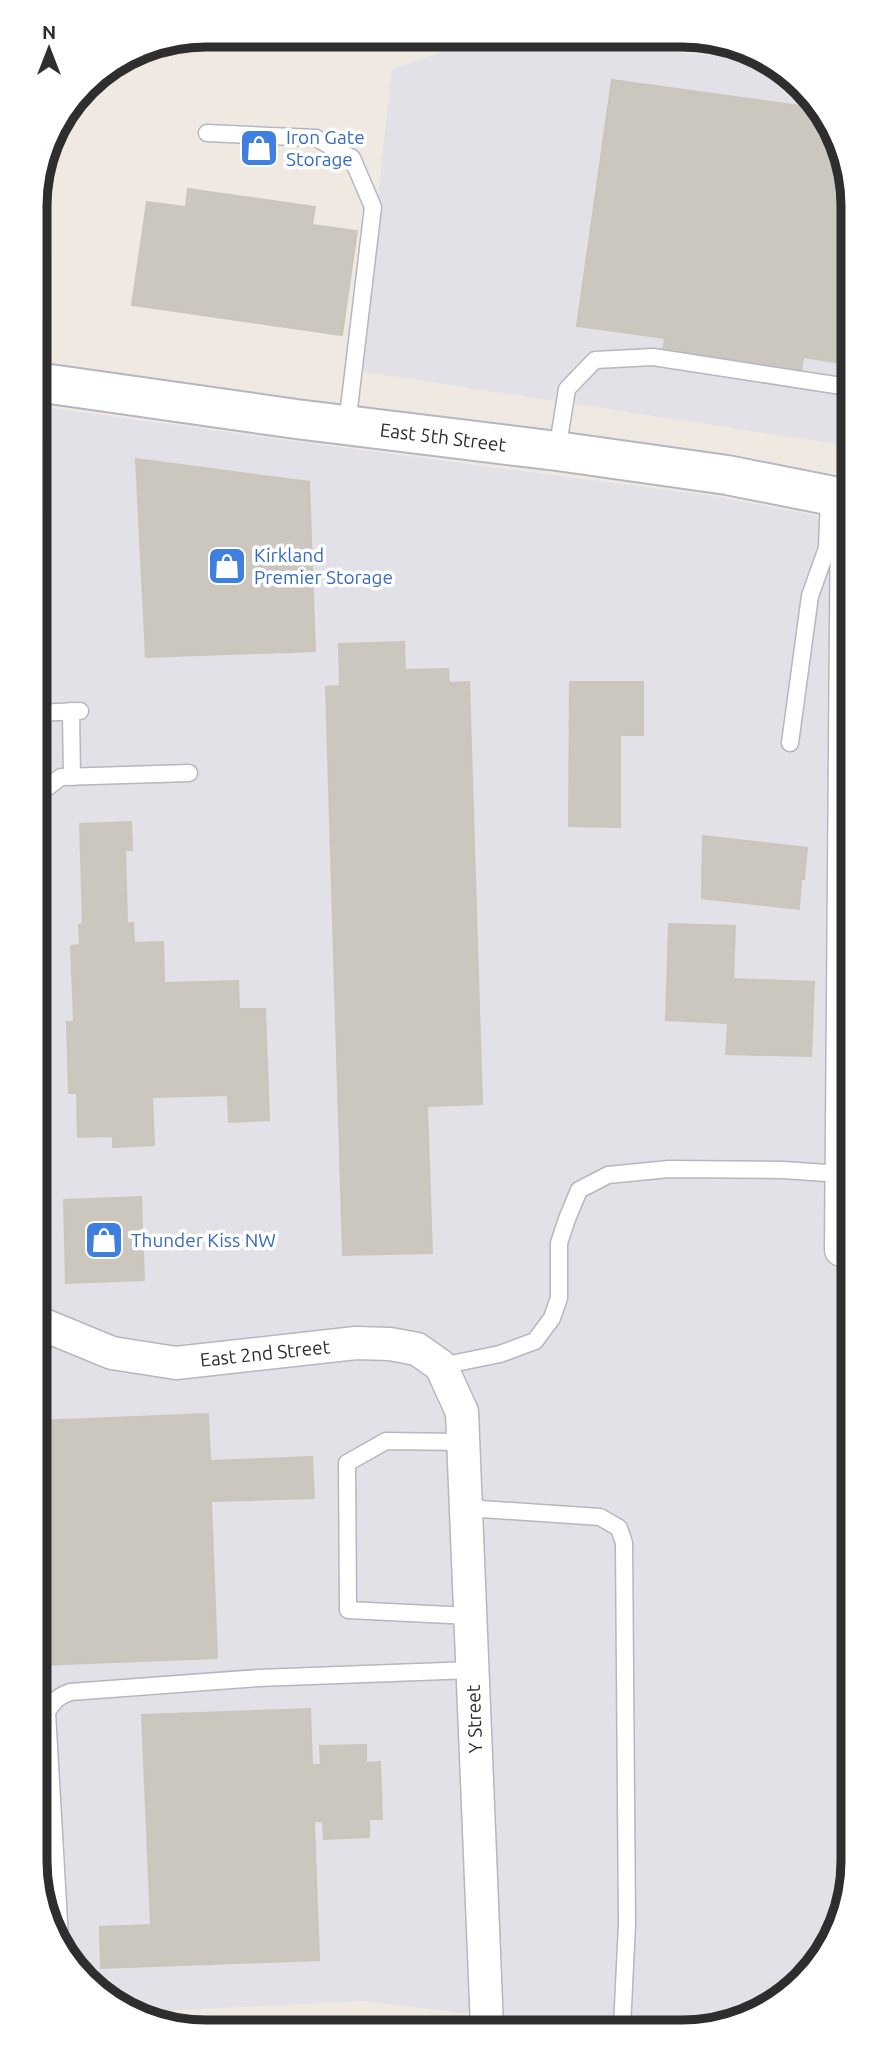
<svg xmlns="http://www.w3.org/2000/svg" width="888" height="2067" viewBox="0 0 888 2067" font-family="Ubuntu,sans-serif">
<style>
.industrial{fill:#e3e1e8}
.building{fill:#cbc7bf;stroke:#cbc5ba;stroke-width:2}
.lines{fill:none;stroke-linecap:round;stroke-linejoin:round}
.service-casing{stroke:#b4b7c1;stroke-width:19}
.minor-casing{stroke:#b4b7c1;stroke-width:35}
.tertiary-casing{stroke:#b4b7c1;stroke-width:42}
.service{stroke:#fff;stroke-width:16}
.minor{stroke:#fff;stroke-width:32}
.tertiary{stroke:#fff;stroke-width:38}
.labels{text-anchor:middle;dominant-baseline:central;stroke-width:7;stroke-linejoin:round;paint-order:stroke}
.shop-label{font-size:19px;fill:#366cbe;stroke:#fff;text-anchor:start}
.street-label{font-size:19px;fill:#2e2e2e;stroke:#fff}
.rim{fill:none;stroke:#2e2e2e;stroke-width:9}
</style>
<rect width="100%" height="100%" fill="#efe9e1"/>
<g class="industrial">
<polygon points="486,37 532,37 761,61 795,78 847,162 848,446 359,371 392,69"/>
<polygon points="36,406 232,433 713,496 848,522 853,1872 840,1926 811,1973 726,2026 579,2027 364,2001 142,2012 85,1982 41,1905"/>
</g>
<g class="building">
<polygon points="612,80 814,108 847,162 848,364 803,357 801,372 663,352 665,338 577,326"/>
<polygon points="188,189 315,207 312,225 357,231 342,335 132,305 147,202 186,207"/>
<polygon points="136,459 309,482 315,651 146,657"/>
<polygon points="404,642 405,670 448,669 449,683 469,682 482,1104 427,1106 432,1253 343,1255 326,687 340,686 339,644"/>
<polygon points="570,682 643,682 643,735 620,735 620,827 569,826"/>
<polygon points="131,822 132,850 125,850 127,923 133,923 134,943 163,942 164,983 238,981 239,1009 265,1009 269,1120 229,1122 228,1095 152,1097 154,1145 113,1147 113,1136 78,1137 77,1093 69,1093 67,1022 74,1022 71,946 80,945 79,925 83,924 80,824"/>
<polygon points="703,836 807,848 804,879 801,879 799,909 702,898"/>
<polygon points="669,924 735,926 733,979 814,982 811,1056 726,1054 728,1023 666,1020"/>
<polygon points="141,1197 144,1280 66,1283 64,1200"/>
<polygon points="208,1414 210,1461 312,1457 314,1498 211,1501 217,1658 40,1665 40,1523 43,1523 40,1421"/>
<polygon points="310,1709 312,1765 321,1765 320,1746 366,1745 366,1763 380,1762 382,1819 369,1819 369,1837 324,1839 323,1821 314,1821 319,1960 101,1968 100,1927 151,1925 142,1715"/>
</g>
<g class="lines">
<defs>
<g id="service">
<polyline points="207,133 316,138 352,158 373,207 347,425"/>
<polyline points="557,451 567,389 595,360 653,357 848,387"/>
<polyline points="71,711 72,777"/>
<polyline points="37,713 80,711"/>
<polyline points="790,743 810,596 827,548 829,496"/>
<polyline points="37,795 61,777 189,773"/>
<polyline points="441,1366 500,1354 535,1341 552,1318 559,1298 559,1243 567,1219 579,1190 608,1175 669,1169 783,1170 841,1174"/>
<polyline points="463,1442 386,1441 347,1463 348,1610 470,1616"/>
<polyline points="466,1508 600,1517 619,1528 624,1543 627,1924 622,2027"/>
<path d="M 60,1939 L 47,1712 C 53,1701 59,1696 70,1692 L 258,1678 L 472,1670"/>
</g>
<g id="minor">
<polyline points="841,1250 847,499"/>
<polyline points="39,1323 112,1353 176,1363 356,1343 390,1344 417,1349 441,1366 462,1412 487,2027"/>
</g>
<polyline id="tertiary" points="36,382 296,419 557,451 727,475 848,499"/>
</defs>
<use href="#service" class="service-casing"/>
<use href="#minor" class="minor-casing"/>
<use href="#tertiary" class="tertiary-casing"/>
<use href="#service" class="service"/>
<use href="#minor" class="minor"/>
<use href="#tertiary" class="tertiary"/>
</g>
<defs>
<symbol id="shop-square" viewBox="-11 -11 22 22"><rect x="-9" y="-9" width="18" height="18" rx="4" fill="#3f7fe0" stroke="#fff"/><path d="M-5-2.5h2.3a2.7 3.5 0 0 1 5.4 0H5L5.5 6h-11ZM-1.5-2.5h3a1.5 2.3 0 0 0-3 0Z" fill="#fff"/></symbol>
</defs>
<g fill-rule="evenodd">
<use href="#shop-square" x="237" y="126" width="44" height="44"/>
<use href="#shop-square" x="205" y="544" width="44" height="44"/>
<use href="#shop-square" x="82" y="1218" width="44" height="44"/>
</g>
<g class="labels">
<g class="shop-label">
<text x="286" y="137">Iron Gate<tspan x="286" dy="22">Storage</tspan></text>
<text x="254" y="555">Kirkland<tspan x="254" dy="22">Premier Storage</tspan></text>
<text x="131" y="1240">Thunder Kiss NW</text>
</g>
<g class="street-label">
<text transform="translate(443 437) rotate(7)">East 5th Street</text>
<text transform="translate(265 1353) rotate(-6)">East 2nd Street</text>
<text transform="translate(474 1719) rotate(-92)">Y Street</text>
</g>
</g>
<path d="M0 0H888V2067H0ZM206 47H682A159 159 0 0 1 841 206V1861A159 159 0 0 1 682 2020H206A159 159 0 0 1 47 1861V206A159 159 0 0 1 206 47Z" fill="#fff" fill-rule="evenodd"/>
<path class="rim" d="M206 47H682A159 159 0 0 1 841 206V1861A159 159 0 0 1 682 2020H206A159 159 0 0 1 47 1861V206A159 159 0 0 1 206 47Z"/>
<g transform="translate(49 49)" stroke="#ffffff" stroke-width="5" paint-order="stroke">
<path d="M0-5L12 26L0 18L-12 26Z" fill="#2e2e2e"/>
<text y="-10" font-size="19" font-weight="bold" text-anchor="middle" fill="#2e2e2e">N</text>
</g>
</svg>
